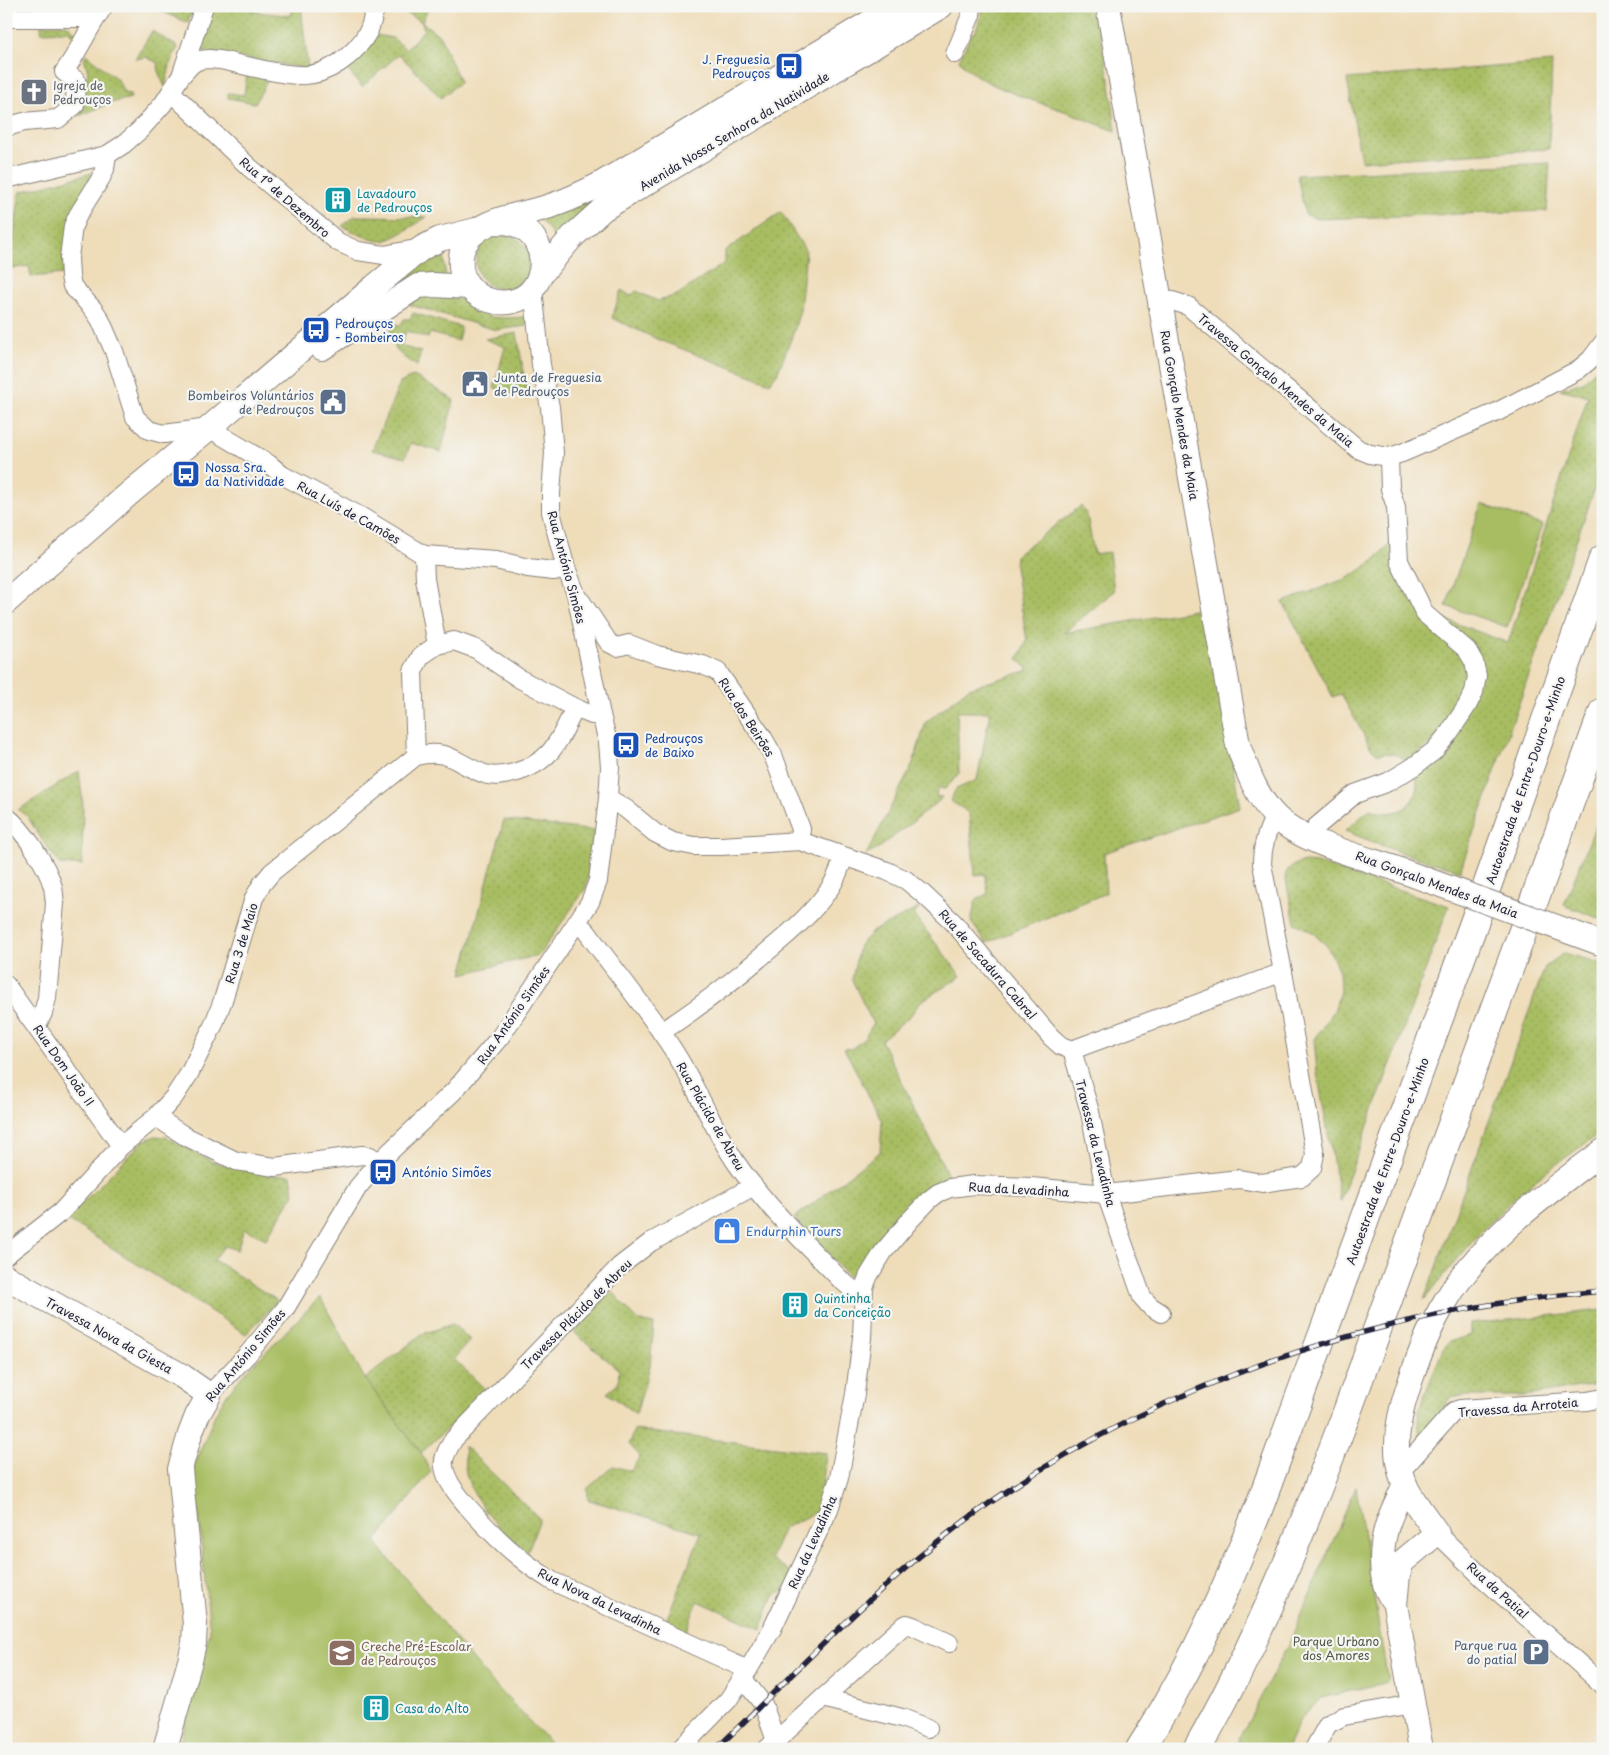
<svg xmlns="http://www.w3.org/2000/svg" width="1609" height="1755" viewBox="0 0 1609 1755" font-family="'Playpen Sans',sans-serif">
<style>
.grass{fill:url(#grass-dots);stroke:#65704e}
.park{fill:#a8bd62;stroke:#65704e}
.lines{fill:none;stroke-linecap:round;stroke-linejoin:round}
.street-casing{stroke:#88807a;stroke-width:20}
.secondary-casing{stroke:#88807a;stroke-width:26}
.highway-casing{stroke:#88807a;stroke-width:30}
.street{stroke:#fff;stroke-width:18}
.secondary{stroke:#fff;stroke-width:24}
.highway{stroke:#fff;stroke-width:28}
.rail-casing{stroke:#22223b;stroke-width:5.5}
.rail{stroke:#f6f6f2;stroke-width:4;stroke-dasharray:11;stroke-linecap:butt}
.secondary-bridge-casing{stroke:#88807a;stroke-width:26;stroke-linecap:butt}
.secondary-bridge{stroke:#fff;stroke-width:24}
.labels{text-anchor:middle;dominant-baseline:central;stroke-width:4.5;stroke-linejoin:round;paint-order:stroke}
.transit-label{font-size:12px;fill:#164399;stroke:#f6f6f2;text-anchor:start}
.worship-label{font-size:12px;fill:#5b616d;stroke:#f6f6f2;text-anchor:start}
.street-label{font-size:12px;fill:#22223b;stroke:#f6f6f2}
.culture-label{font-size:12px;fill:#0d838f;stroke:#f6f6f2;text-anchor:start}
.service-label{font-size:12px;fill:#4e5e75;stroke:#f6f6f2;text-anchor:end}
.shop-label{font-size:12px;fill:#366cbe;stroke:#f6f6f2;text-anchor:start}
.park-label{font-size:12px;fill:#515849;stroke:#f6f6f2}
.education-label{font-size:12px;fill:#785e54;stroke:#f6f6f2;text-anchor:start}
</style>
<defs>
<pattern id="grass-dots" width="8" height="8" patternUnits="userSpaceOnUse" patternTransform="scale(1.25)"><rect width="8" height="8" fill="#a8bd62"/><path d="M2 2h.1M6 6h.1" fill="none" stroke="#90a256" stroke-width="1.8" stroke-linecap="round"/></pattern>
</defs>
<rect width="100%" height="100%" fill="#f6f6f2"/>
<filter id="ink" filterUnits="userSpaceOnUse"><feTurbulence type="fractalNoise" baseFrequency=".02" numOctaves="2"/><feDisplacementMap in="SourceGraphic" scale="10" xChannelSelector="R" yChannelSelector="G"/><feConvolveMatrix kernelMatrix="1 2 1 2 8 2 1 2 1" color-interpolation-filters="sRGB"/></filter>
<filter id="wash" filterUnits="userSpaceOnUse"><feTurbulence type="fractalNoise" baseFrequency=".0096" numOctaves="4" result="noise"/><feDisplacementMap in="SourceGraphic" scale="20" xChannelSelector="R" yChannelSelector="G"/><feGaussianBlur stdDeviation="1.12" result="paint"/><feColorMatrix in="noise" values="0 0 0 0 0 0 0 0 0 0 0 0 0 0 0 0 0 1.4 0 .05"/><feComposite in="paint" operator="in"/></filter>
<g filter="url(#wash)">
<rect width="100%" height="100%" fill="#efddba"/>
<g class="grass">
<polygon points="150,6 188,6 192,11 188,23"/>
<polygon points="214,6 251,6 251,11 291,16 293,6 301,6 308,69 200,50 200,41"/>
<polygon points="393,6 429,6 422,22 440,36 460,82 441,98 399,54 362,87 345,67 375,35 393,38 406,49 424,30 422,22"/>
<polygon points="913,6 924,6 555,240 548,228 539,219 592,199"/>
<path d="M 984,6 L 1095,6 L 1110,84 L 1116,131 C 1101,126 1087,120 1073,114 C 1044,104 976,85 959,60 L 972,33 L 975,33 Z"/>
<polygon points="67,24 77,34 66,60 74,38 69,31 41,32 41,25"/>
<polygon points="152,31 178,47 171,61 165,87 159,74 158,63 146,57 135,59"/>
<polygon points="86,54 118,80 124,93 130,94 131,98 110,103 79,116 88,72 84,59"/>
<polygon points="1552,62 1549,149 1361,161 1347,79"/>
<polygon points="247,73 269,78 255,103 228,98 228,93 244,95"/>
<polygon points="1550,163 1547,211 1317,219 1305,214 1297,175"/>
<polygon points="96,172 63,274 31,277 29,266 9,269 20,192"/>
<polygon points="781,212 806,251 800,310 793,334 778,372 770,383 659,340 612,318 621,290 631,296 636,291 658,301 677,295 725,263 725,251"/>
<path d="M 355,216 L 427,217 C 417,223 395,239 383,241 C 371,242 353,231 342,226 Z"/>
<circle cx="503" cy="262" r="27"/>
<polygon points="446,247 444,262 446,277 290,364 413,268"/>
<polygon points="420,296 449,297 465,301 490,317 504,318 527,317 527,326 496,330 407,304"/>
<path d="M 413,313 L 461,327 L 458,341 L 430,333 L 428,338 L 406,331 L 401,346 L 421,352 L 417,366 C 398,355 390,347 390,323 L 401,325 L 404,319 L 410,319 Z"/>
<polygon points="517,333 528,399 494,388 505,347 485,339"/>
<path d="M 1603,363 L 1603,465 L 1460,871 L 1396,851 L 1345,831 L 1370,809 C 1397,821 1422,804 1416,774 L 1482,671 L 1428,613 L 1508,643 L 1588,396 L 1560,389 L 1583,382 Z"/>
<polygon points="414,376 454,400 441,452 411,443 405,458 372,450 400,383"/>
<polygon points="1081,506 1087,515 1094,554 1109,552 1114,591 1064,633 1205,608 1240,807 1104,853 1106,893 986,943 971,922 976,900 988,893 985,874 975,875 969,814 962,808 950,801 956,789 977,780 990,712 957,712 959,774 945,789 938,788 936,796 942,797 939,801 878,849 866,855 912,766 926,722 969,688 1029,670 1018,659 1027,641 1015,567 1016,555"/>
<path d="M 1392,543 L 1393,558 C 1408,579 1471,657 1470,677 C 1469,710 1432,742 1409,763 C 1400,755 1391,752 1378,754 L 1371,748 L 1341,694 L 1333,697 L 1283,602 L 1350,577 L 1372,562 Z"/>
<polygon points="79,771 83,805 82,865 60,865 42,840 27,816 18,810"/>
<polygon points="1603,807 1603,920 1564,905"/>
<polygon points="504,820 596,831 586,888 539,955 462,974"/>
<path d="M 1305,862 L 1317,863 L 1449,906 L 1340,1201 L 1317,1072 L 1314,1039 L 1334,1011 L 1340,991 L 1339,971 L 1327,946 L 1312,932 L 1295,923 L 1285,876 C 1289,865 1295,864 1305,862 Z"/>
<polygon points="919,908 914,915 961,976 920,1002 911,1015 881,1040 949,1177 927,1189 859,1275 850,1278 794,1218 880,1152 882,1121 844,1048 851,1049 864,1039 873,1024 852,980 859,945 873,931"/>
<path d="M 1564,953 L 1597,962 L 1603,965 L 1603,1131 C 1571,1154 1538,1176 1509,1203 C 1478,1233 1451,1267 1424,1300 L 1545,967 Z"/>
<polygon points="155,1136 166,1137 213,1162 268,1175 291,1175 294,1194 266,1239 244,1229 237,1250 224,1246 214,1260 278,1301 246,1334 67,1219 143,1141"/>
<polygon points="612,1291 638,1321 654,1324 650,1366 636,1414 607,1393 618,1384 619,1370 574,1332"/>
<polygon points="1603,1310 1603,1381 1597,1384 1525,1396 1453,1396 1420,1436 1418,1422 1419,1409 1443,1349 1449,1342 1470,1335 1470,1324"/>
<polygon points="453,1324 470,1340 454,1359 487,1391 421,1453 365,1379 422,1334"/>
<polygon points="634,1430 826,1453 820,1510 784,1528 771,1558 793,1574 789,1587 774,1595 761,1629 698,1601 686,1631 665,1623 701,1533 589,1500 587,1489 613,1466 631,1471 640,1456 629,1444"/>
<path d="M 464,1446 L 540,1519 L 527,1553 C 505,1535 472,1502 466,1473 C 464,1465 465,1454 464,1446 Z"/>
</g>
<g class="park">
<polygon points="1481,504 1542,525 1507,627 1446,606"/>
<polygon points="320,1297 365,1379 421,1453 431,1471 375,1542 490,1680 556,1749 178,1749 210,1631 194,1467 215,1414 227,1394 242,1376"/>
<polygon points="1356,1487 1388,1682 1321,1698 1300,1720 1287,1749 1234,1749 1290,1641"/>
</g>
</g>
<g filter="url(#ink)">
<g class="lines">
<defs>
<g id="street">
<polyline points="6,18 96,18"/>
<polyline points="955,54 971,15 972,6"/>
<polyline points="182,73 204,6"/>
<polyline points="171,92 249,167 338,242 358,251 384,255 421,248"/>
<path d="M 6,127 L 24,122 L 58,119 L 75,105 L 76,80 L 64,72 C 79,51 89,27 104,6"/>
<polyline points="107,155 105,169 101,178 78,215 73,226 69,258 70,276 72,286 93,309 100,319 114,351 135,417 149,430 164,434 209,428 269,464 282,475 360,516 424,555 496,560 528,568 553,571 560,570 565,565"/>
<path d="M 6,179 L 107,155 L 124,144 L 140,130 L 163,104 L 181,76 L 192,64 L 199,60 L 209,59 L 220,60 C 246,65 273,74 299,75 C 327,77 355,55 368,32 C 372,24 373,14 376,6"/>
<polyline points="1160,297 1188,306 1358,449 1370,454 1389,457 1402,453 1497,412 1578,370 1591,359 1603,343"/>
<polyline points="424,555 425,579 437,645"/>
<polyline points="581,601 609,643 617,647 629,644 657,655 703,665 718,672 762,736 773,755 801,829 800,841"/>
<polyline points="416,756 413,671 421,656 437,645 454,641 476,649 520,679 575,708 592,715 601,715"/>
<polyline points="608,798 626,809 655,833 673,842 694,846 721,846 800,841 887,871 906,880 922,893 953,922 1051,1037 1061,1046 1072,1050 1283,972"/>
<path d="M 6,816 C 24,830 47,865 53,887 C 54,892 54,898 55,903 L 47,998 L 43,1013 L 36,1027"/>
<polyline points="1313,840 1316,827 1355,794 1388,782 1413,767 1434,751 1449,733 1467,706 1474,692 1477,676 1474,662 1467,650 1425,614 1399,561 1396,507 1390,489 1389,457"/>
<path d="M 577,922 L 587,932 C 617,974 654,1017 680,1061 C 700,1095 715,1132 737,1164 C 767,1207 805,1243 841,1280 L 852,1289 L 863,1292"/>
<polyline points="6,985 121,1146"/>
<path d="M 661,1032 C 699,1008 734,980 768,951 C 791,932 814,912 830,888 C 837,878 840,867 844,857"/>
<polyline points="1072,1050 1090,1112 1106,1194 1142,1297 1150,1306 1161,1313"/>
<polyline points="156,1117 185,1136 236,1161 275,1167 362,1155 370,1156 379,1162"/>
<path d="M 6,1255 L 61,1212 L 121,1146 L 156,1117 L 174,1097 L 189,1074 L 213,1026 L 223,1000 L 254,898 L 262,884 L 272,872 L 416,756 C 451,747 457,766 488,775 C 497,777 505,775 514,773 C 553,761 558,742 575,708"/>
<polyline points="209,1395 248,1354 285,1309 358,1187 379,1162 454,1091 500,1037 577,922 590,902 598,881 608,798 610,767 608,742 601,715 576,594 565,565 551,512 551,493 554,453 550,407 541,365 533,288"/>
<polyline points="1400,1472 1454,1411 1460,1409 1587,1401 1603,1398"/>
<polyline points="1437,1533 1483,1578 1603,1685"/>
<path d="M 748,1670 L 552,1581 C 520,1561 493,1536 468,1507 C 458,1495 447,1483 444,1467 C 442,1457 449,1447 454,1439 L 620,1266 L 651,1242 L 754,1186"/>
<polyline points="743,1679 763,1704 776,1741"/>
<polyline points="823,1698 903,1626 907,1624 913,1626 949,1643"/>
<path d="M 680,1749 L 728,1700 L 748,1670 L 772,1629 L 829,1509 L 839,1478 L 855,1394 L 862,1338 L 864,1287 L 869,1275 L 884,1251 L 911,1219 L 929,1200 L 938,1193 L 950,1188 L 974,1185 L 1031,1187 L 1106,1194 L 1239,1179 L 1262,1183 L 1302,1177 L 1312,1168 L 1315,1154 L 1283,972 L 1262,864 C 1262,845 1267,832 1275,815"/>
<polyline points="767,1749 823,1698 902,1718 928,1728"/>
<polyline points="1314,1749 1328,1724 1344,1716 1413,1704"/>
</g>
<g id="secondary">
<path d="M 1108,6 L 1238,745 C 1247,770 1256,796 1275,816 C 1301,842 1362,857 1397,869"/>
<path d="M 495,222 C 504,222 512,222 521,227 C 539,237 547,261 538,280 C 526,307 491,309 471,289 C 461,279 459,264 462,251 C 472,217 523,216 550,206 C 567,201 583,193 599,185 L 897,6"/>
<polyline points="541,274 572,237 603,209 941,6"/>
<polyline points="322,348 418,286 433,285 469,287"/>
<polyline points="6,602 131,492 209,428 374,287 422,248 440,239 476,230"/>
<polyline points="6,1277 182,1376 209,1395 197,1416 190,1434 180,1469 195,1624 194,1643 190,1661 165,1749"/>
<path d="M 1391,1598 C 1384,1587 1382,1574 1382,1561 C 1382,1528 1392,1513 1405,1484"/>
<path d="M 1421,1749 L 1395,1605 L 1398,1574 L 1402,1562 L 1437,1533 C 1424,1514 1406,1494 1400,1471 C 1392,1440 1401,1408 1411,1379 C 1420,1352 1430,1326 1445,1302 C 1483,1238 1545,1195 1603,1151"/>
</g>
<g id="highway">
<path d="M 1140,1749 C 1190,1672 1228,1587 1261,1502 L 1475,920 L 1603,559"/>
<path d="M 1197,1749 C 1259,1641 1303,1528 1347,1412 L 1603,712"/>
</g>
</defs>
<use href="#street" class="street-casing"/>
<use href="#secondary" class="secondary-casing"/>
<use href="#highway" class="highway-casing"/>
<use href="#street" class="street"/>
<use href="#secondary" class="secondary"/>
<use href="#highway" class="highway"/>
<defs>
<path id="rail" d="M 716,1749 C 794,1674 868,1594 954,1529 C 1138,1389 1374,1309 1603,1291"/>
</defs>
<use href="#rail" class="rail-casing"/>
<use href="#rail" class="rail"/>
<defs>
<polyline id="secondary-bridge" points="1397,869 1603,944"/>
</defs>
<use href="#secondary-bridge" class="secondary-bridge-casing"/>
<use href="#secondary-bridge" class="secondary-bridge"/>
</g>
</g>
<defs>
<symbol id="bus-square" viewBox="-11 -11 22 22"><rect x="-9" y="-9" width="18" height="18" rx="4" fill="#1a4fb4" stroke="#f6f6f2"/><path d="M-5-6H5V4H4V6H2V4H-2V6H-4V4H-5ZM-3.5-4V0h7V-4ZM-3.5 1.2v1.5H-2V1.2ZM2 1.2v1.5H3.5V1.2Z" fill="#fff"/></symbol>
<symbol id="church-square" viewBox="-11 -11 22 22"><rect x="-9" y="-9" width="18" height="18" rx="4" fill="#6b7280" stroke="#f6f6f2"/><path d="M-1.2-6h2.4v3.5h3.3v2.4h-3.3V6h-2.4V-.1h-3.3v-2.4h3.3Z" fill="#fff"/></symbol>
<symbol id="building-square" viewBox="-11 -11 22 22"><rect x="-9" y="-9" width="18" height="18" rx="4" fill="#0f9aa8" stroke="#f6f6f2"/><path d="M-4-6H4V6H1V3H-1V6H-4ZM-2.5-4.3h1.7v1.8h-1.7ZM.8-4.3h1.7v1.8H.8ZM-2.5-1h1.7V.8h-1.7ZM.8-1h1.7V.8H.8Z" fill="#fff"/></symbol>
<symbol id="civic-square" viewBox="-11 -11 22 22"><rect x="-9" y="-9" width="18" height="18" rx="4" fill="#5c6f8a" stroke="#f6f6f2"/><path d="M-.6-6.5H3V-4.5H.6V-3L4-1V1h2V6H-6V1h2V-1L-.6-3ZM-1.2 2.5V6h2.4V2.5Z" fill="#fff"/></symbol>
<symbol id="shop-square" viewBox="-11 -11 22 22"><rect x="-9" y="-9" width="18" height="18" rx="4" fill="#3f7fe0" stroke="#f6f6f2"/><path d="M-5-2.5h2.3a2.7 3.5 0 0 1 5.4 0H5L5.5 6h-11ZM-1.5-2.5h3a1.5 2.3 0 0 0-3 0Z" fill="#fff"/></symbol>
<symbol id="parking-square" viewBox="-11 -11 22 22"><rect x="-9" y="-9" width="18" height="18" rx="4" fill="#5c6f8a" stroke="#f6f6f2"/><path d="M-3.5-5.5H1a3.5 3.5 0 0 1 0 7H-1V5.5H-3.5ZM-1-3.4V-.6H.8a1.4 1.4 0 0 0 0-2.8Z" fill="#fff"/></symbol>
<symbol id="school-square" viewBox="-11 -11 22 22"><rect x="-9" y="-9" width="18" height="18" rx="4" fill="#8d6e63" stroke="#f6f6f2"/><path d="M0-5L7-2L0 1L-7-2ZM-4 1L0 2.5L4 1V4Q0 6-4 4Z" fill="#fff"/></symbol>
</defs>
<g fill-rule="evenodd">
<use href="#bus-square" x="773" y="50" width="32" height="32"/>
<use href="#church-square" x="18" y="76" width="32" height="32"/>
<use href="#building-square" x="322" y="184" width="32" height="32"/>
<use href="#bus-square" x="300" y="314" width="32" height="32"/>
<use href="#civic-square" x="459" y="368" width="32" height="32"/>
<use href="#civic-square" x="317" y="386" width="32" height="32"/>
<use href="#bus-square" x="170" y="458" width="32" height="32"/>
<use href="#bus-square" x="610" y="729" width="32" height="32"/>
<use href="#bus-square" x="367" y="1156" width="32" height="32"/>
<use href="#shop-square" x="711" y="1215" width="32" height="32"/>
<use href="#building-square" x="779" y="1289" width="32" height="32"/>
<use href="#parking-square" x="1520" y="1636" width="32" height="32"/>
<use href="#school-square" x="326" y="1637" width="32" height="32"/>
<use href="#building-square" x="360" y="1692" width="32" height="32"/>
</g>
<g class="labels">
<g class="transit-label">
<text x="770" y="59" text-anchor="end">J. Freguesia<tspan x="770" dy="14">Pedrouços</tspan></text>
<text x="335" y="323">Pedrouços<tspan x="335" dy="14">- Bombeiros</tspan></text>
<text x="205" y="467">Nossa Sra.<tspan x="205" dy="14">da Natividade</tspan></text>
<text x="645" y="738">Pedrouços<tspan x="645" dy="14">de Baixo</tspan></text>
<text x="402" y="1172">António Simões</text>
</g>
<g class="worship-label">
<text x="53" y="85">Igreja de<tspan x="53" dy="14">Pedrouços</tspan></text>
</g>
<g class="street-label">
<text transform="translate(734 131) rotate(-31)">Avenida Nossa Senhora da Natividade</text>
<text transform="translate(285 197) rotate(41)">Rua 1º de Dezembro</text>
<text transform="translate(1276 380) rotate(40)">Travessa Gonçalo Mendes da Maia</text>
<text transform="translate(1180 415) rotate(80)">Rua Gonçalo Mendes da Maia</text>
<text transform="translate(349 512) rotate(29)">Rua Luís de Camões</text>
<text transform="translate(567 567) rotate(75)">Rua António Simões</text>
<text transform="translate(747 717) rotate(57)">Rua dos Beirões</text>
<text transform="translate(1525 780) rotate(-71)">Autoestrada de Entre-Douro-e-Minho</text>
<text transform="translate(1437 884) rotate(20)">Rua Gonçalo Mendes da Maia</text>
<text transform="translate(241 943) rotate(-73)">Rua 3 de Maio</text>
<text transform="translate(988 964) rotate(49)">Rua de Sacadura Cabral</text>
<text transform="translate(513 1015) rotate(-55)">Rua António Simões</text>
<text transform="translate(64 1065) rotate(55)">Rua Dom João II</text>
<text transform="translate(711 1116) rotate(60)">Rua Plácido de Abreu</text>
<text transform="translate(1096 1143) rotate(76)">Travessa da Levadinha</text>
<text transform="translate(1387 1161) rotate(-70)">Autoestrada de Entre-Douro-e-Minho</text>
<text transform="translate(1019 1189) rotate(3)">Rua da Levadinha</text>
<text transform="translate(576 1314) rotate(-45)">Travessa Plácido de Abreu</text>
<text transform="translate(109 1335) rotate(29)">Travessa Nova da Giesta</text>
<text transform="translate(245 1355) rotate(-50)">Rua António Simões</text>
<text transform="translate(1518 1407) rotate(-5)">Travessa da Arroteia</text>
<text transform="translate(812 1542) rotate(-66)">Rua da Levadinha</text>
<text transform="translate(1498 1590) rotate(42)">Rua da Patial</text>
<text transform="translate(600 1601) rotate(26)">Rua Nova da Levadinha</text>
</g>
<g class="culture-label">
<text x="357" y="193">Lavadouro<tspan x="357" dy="14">de Pedrouços</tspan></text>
<text x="814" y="1298">Quintinha<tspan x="814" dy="14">da Conceição</tspan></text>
<text x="395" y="1708">Casa do Alto</text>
</g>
<g class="service-label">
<text x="494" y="377" text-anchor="start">Junta de Freguesia<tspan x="494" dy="14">de Pedrouços</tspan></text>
<text x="314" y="395">Bombeiros Voluntários<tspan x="314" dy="14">de Pedrouços</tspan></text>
<text x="1517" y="1645">Parque rua<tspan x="1517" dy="14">do patial</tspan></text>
</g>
<g class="shop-label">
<text x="746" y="1231">Endurphin Tours</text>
</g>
<g class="park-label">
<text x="1336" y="1641">Parque Urbano<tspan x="1336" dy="14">dos Amores</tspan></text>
</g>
<g class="education-label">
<text x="361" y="1646">Creche Pré-Escolar<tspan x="361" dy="14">de Pedrouços</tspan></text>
</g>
</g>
<rect width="1609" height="1755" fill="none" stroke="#f6f6f2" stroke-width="25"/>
</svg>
